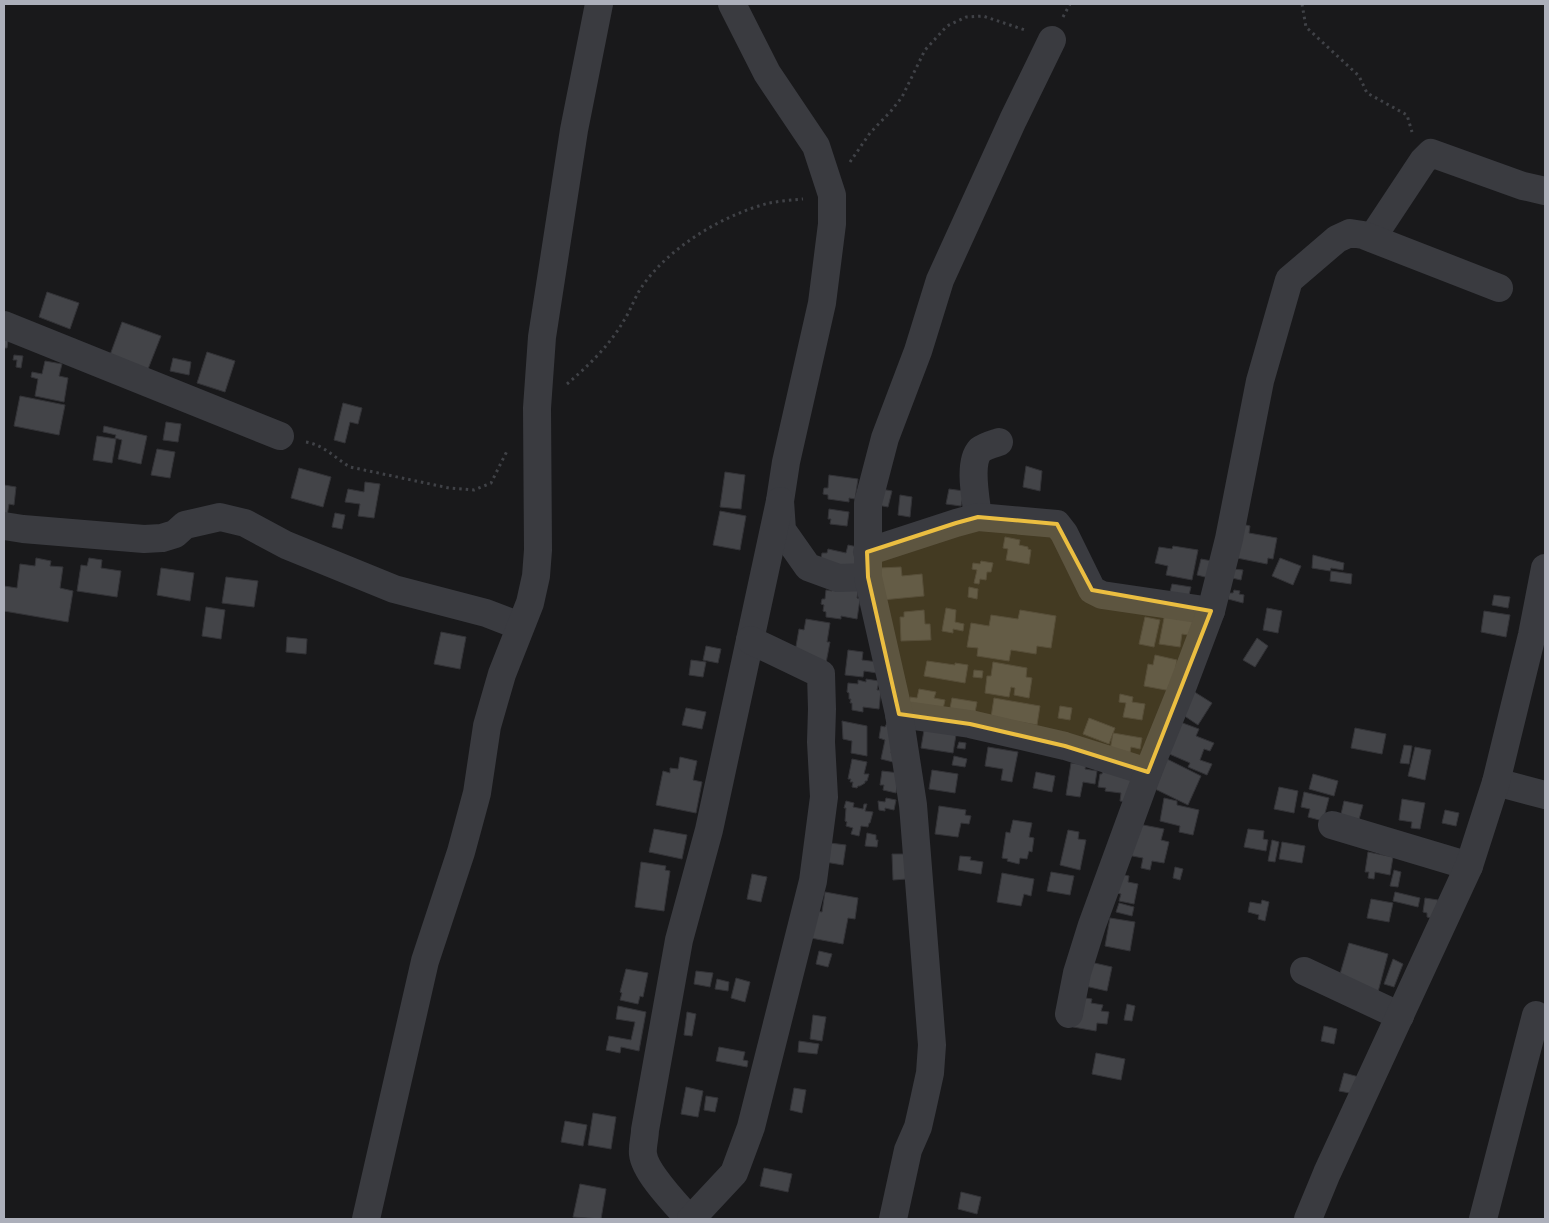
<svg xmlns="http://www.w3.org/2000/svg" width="1549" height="1223" viewBox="0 0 1549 1223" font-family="'Exo 2',sans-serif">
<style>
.building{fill:#434448;stroke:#333337}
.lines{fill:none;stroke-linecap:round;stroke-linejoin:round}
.path{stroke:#404247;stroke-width:3;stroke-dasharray:2.5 4;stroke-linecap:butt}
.street{stroke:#3a3b40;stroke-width:28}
.marked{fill:#ebbe41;fill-opacity:0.2;stroke:#ebbe41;stroke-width:4;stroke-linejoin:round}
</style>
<rect width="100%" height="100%" fill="#19191b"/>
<g class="building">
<polygon points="47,292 79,303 70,329 39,317"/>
<polygon points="122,322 161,336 148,369 110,355"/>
<polygon points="4,340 8,340 7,348 4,348"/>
<polygon points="207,352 235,361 225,392 197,383"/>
<polygon points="14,355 23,356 21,368 16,367 17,360 13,360"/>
<polygon points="173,358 191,362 189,375 170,371"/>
<polygon points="45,361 62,364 59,376 68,378 64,402 35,396 38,379 31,377 32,372 42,374"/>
<polygon points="20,396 65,405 59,435 14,426"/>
<polygon points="343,403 362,408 358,424 350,422 345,443 334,440"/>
<polygon points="166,422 181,424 178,442 163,440"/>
<polygon points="104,426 147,436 141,464 118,459 122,440 115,438 116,435 103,432"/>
<polygon points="97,436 116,439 112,463 93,460"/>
<polygon points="157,449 175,452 170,478 151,475"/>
<polygon points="1026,466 1042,471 1040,491 1023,487"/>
<polygon points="299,468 331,477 323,507 291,498"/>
<polygon points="725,472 745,475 741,509 720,507"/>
<polygon points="829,475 858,479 855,499 849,498 849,502 828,499 828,495 823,494 824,488 828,488"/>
<polygon points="365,482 380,484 374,518 358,516 360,504 345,502 348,489 364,492"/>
<polygon points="4,485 16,487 14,505 9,504 7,516 4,516"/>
<polygon points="881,489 892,491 888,507 877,505"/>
<polygon points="949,489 964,491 961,506 946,504"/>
<polygon points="900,495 912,497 910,517 898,515"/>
<polygon points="829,509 849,512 847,526 830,524 831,519 828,519"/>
<polygon points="720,511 746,516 740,550 713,545"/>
<polygon points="335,513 345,515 342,529 332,527"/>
<polygon points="1242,524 1250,526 1249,533 1277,538 1273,559 1268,558 1267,564 1232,557"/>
<polygon points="1005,537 1020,540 1019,545 1028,547 1028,549 1031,550 1029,564 1006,560 1008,549 1003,548"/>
<polygon points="848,545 858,547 854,566 820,564 822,553 827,553 828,549 846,553"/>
<polygon points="1173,546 1198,550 1192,580 1166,575 1168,566 1155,563 1159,547 1172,549"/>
<polygon points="1313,555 1344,563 1343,570 1331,568 1330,571 1312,568"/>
<polygon points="36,558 51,561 50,566 63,567 60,588 73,591 68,622 4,611 4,586 17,588 20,564 35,566"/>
<polygon points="89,558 102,560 101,568 121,571 117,597 77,591 81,565 87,566"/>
<polygon points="1280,558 1301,566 1293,585 1272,576"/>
<polygon points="1201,559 1212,561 1209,578 1197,575"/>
<polygon points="981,561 993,563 991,572 987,572 986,580 980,579 979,584 974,583 977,570 972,569 973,563 980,564"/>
<polygon points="901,567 902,576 922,574 924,596 882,600 879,568"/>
<polygon points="161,568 194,573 190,601 157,595"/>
<polygon points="1233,569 1243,570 1241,580 1232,578"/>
<polygon points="1331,571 1352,574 1351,584 1330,581"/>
<polygon points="226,577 258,581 254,607 222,603"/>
<polygon points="1172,584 1191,587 1188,599 1169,596"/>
<polygon points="833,585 855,589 858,592 857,598 860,599 857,619 841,616 841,619 826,617 826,612 823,611 824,605 821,604 822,599 825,599 826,590 832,591"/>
<polygon points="969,587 978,589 977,599 968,597"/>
<polygon points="1234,590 1240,591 1239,594 1244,595 1243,603 1228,599 1229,593 1233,593"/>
<polygon points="1494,595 1510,597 1508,608 1492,605"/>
<polygon points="206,607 225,610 221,639 202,636"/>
<polygon points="946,608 956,610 955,622 964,624 963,631 953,629 953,633 942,631"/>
<polygon points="1267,608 1282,611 1278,633 1263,630"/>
<polygon points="924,610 925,624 930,624 931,640 901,641 900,617 904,617 904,612"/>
<polygon points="1020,610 1056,616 1051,648 1037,646 1036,654 1011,650 1009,661 977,656 978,648 967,647 971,623 989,626 991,615 1018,619"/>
<polygon points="1484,611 1510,615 1506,637 1481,632"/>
<polygon points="1165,613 1197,619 1194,636 1182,634 1180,647 1159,644"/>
<polygon points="1145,617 1160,620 1154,647 1139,644"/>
<polygon points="806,619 830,623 827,642 830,642 826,663 794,658 799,629 804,630"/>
<polygon points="441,632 466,637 460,669 434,664"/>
<polygon points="287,637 307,639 306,654 286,652"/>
<polygon points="1257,638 1268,646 1255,667 1243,660"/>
<polygon points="706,646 721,649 718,663 703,660"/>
<polygon points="848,650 863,652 862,660 878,662 877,673 864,671 863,677 845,675"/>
<polygon points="1155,655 1177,660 1171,691 1144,686 1148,664 1153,665"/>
<polygon points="691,660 706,662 703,677 689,675"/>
<polygon points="927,661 955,665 955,663 968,665 965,683 924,676"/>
<polygon points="993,662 1027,668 1026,677 1032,678 1029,698 1014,695 1015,688 1011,687 1009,697 985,693 987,676 991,676"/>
<polygon points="974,670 983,671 982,678 973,677"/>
<polygon points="866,679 879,681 877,690 881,690 879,709 863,707 863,712 852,710 852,703 850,703 851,699 849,699 849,693 847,692 848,683 858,684 858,680 866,682"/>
<polygon points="919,689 936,692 934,698 945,700 943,709 908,709 910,697 917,698"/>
<polygon points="1193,691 1212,703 1198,725 1180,713"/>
<polygon points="1120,694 1133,697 1132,702 1145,704 1142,720 1123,717 1126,703 1119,702"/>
<polygon points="952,698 977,702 974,718 949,713"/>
<polygon points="994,698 1040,706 1037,725 991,717"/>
<polygon points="1060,706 1072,708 1070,720 1058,718"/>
<polygon points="686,708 706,712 702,729 682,725"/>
<polygon points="1089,718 1115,728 1109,744 1083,734"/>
<polygon points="842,721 867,726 867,756 851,753 852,741 843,739"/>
<polygon points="1180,722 1199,729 1196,736 1214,743 1210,751 1204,749 1200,760 1212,764 1207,775 1188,767 1190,763 1167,753"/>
<polygon points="887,723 897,725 891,753 898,755 897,763 881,759 885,740 879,738 881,726 885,727"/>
<polygon points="1355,728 1386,734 1382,754 1351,748"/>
<polygon points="924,730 956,735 953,753 921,748"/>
<polygon points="1113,733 1142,738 1140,749 1131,747 1129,759 1109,756"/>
<polygon points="959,742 966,743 965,749 957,748"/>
<polygon points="1404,745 1412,746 1409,764 1400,763"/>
<polygon points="988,747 1018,752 1012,782 1001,780 1003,769 985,766"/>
<polygon points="1415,747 1431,750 1425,780 1408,776"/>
<polygon points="954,756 967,759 965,767 952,765"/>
<polygon points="680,757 697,761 693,780 702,782 696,813 656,805 663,771 670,773 670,768 678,769"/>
<polygon points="852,759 867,762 864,774 869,774 867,781 865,781 865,783 860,786 858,786 857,788 852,787 853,782 850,782 851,779 848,779"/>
<polygon points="1167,759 1201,776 1188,805 1153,788"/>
<polygon points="1071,763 1086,765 1085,769 1097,771 1095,784 1083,782 1080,797 1066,795"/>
<polygon points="1104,766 1137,775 1129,802 1120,801 1121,793 1105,791 1106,788 1098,787 1100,774 1102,774"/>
<polygon points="932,770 958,774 955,793 929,789"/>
<polygon points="882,771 899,773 896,793 883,790 884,785 880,785"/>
<polygon points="1036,772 1055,776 1052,792 1033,788"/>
<polygon points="1313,774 1338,781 1334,796 1309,789"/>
<polygon points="1279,787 1298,791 1294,813 1274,809"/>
<polygon points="1304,792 1329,798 1323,821 1308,817 1310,809 1301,807"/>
<polygon points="886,798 896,800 894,810 885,808 885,811 879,810 878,801 885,802"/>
<polygon points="1164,798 1177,801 1177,805 1199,810 1193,835 1179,832 1180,826 1160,821"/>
<polygon points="1402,799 1425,803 1420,829 1411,828 1412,822 1399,820"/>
<polygon points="846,801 854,803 853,807 863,809 864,804 867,804 865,811 873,812 870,823 869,823 868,827 861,826 859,836 851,834 853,828 846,826 847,822 845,821 846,808 844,808"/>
<polygon points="1344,801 1363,805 1357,827 1339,823"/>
<polygon points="939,806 966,810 965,815 971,816 969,824 961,823 958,837 935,834"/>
<polygon points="1445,810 1459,813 1456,826 1442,823"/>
<polygon points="1013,820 1032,823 1029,837 1034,838 1032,852 1029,851 1027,859 1020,858 1019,864 1007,861 1008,859 1002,858 1006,832 1010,833"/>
<polygon points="1133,823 1164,829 1161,840 1169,842 1164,863 1152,861 1150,870 1141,868 1143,858 1127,855"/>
<polygon points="654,829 687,835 682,859 649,852"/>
<polygon points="1248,829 1264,831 1263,839 1268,840 1266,851 1244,847"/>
<polygon points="1068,830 1079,832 1078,839 1086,840 1080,870 1060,865"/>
<polygon points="867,833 876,835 876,840 878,840 877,847 865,846"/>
<polygon points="1272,840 1279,842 1275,862 1268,861"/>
<polygon points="1282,842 1305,846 1302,863 1279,859"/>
<polygon points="830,843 846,845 843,865 825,862"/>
<polygon points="1368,852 1393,857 1390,875 1375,872 1374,879 1368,878 1369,872 1365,872"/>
<polygon points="892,854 907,854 907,879 893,880"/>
<polygon points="960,856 971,857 970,860 983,862 981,874 958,870"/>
<polygon points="641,862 666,866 665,870 670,871 664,911 635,907"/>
<polygon points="1175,867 1183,869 1180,880 1173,878"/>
<polygon points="1394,870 1401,872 1398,887 1390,886"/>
<polygon points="1051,872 1074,876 1070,895 1047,891"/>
<polygon points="1002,873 1034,879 1031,896 1024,894 1021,906 997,902"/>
<polygon points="1115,873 1129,876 1128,882 1138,884 1134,904 1119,901 1121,894 1111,892"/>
<polygon points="752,874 767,877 761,902 747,899"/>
<polygon points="825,892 858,898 855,919 848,918 843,944 811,938 816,911 822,912"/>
<polygon points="1395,892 1420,898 1418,907 1393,901"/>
<polygon points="1425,898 1438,900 1435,915 1431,918 1427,917 1427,913 1423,912"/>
<polygon points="1371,899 1393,903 1389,922 1367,918"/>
<polygon points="1262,900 1269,902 1265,921 1258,919 1259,915 1248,912 1250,902 1261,904"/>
<polygon points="1119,903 1134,907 1132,916 1116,912"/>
<polygon points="1110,918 1135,922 1130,951 1105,946"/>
<polygon points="1349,943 1388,954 1378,992 1338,981"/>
<polygon points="819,951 832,954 828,967 816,964"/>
<polygon points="1393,959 1403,964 1394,987 1384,984"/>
<polygon points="1090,962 1112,967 1107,991 1085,986"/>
<polygon points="626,969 648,973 643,997 640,996 638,1004 620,1000 622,993 620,992"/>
<polygon points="696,971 713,973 710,987 694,984"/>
<polygon points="736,978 750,982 745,1002 731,998"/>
<polygon points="717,979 729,982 728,991 715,989"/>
<polygon points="1079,997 1092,999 1091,1003 1103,1005 1101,1011 1109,1012 1107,1024 1097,1023 1096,1031 1073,1027"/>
<polygon points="1127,1004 1135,1006 1132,1021 1124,1020"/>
<polygon points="618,1006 646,1012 639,1051 621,1047 620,1053 606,1050 609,1036 631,1040 635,1022 616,1019"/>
<polygon points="687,1012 696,1014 692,1036 684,1035"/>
<polygon points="813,1015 826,1017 822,1041 810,1039"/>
<polygon points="1324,1026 1337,1029 1334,1044 1321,1041"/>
<polygon points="799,1041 819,1044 817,1054 798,1052"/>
<polygon points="719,1047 745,1052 743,1060 748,1061 747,1067 716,1061"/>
<polygon points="1096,1053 1125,1059 1121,1080 1092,1074"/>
<polygon points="1344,1073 1359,1077 1355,1094 1339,1091"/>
<polygon points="686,1087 703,1091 698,1117 681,1114"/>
<polygon points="794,1088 806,1090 802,1113 790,1110"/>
<polygon points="706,1096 718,1098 715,1112 704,1110"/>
<polygon points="593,1113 616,1117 611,1149 588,1145"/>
<polygon points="565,1121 587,1125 583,1146 561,1142"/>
<polygon points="764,1168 792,1174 788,1192 760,1186"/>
<polygon points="580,1184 606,1189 601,1219 573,1217"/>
<polygon points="961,1192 981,1197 977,1214 958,1209"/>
</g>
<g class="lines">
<g class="path">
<polyline points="1302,4 1306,27 1359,76 1367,93 1407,115 1412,132"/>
<polyline points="1063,17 1070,4"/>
<polyline points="850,162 870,133 891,111 902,97 925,50 947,26 966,17 983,16 1025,30"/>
<path d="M 567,384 C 588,366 609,346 623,322 C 631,310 635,296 643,285 C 671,246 723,215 769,203 C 780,201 792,200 803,199"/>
<path d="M 306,442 C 324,445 335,458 350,467 L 449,488 L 474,490 L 491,483 L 508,449"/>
</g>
<g class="street">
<polyline points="732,4 767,73 816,146 832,195 832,224 822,303 786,462 780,501 782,530 808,567 838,578 868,577"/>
<polyline points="1372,238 1423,161 1431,153 1523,186 1545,191"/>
<polyline points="4,325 280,436"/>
<path d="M 978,517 C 976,500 968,463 980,450 C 985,446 993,444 999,442"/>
<polyline points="4,526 23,529 144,539 162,538 175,534 185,525 220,517 245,523 286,545 394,589 486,613 520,626"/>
<polyline points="867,552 956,523 978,517 1057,524 1064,533 1092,590 1102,595 1211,611"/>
<polyline points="899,714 970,724 1065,746 1148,772"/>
<polyline points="1496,782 1545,795"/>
<polyline points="1332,825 1469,866"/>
<polyline points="1304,971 1400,1016"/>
<polyline points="1069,1014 1077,973 1092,925 1148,772 1182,688 1211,611 1229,539 1260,381 1289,280 1337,239 1350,233 1363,235 1499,288"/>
<polyline points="366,1219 425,961 461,852 477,793 487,726 502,674 530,603 536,576 538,550 537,408 542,337 574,130 599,4"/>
<path d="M 689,1219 C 677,1205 645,1173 643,1154 C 642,1147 645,1137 645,1130 L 679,940 L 709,830 L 780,501"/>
<polyline points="691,1219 734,1173 751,1127 813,881 824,797 821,742 822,709 821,674 750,640"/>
<polyline points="893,1219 908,1150 918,1127 923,1105 930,1073 932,1045 913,805 899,714 868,577 868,503 885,438 918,351 940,280 1013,120 1052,40"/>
<polyline points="1308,1219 1327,1173 1469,866 1496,782 1532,635 1545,568"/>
<polyline points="1483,1219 1536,1015"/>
</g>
</g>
<path class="marked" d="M 978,517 L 1057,524 L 1092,590 L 1211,611 L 1148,772 L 1065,746 L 970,724 L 899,714 L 868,577 L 867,552 L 956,523 Z"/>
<rect width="1549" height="1223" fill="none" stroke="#acafba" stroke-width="10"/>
</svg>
